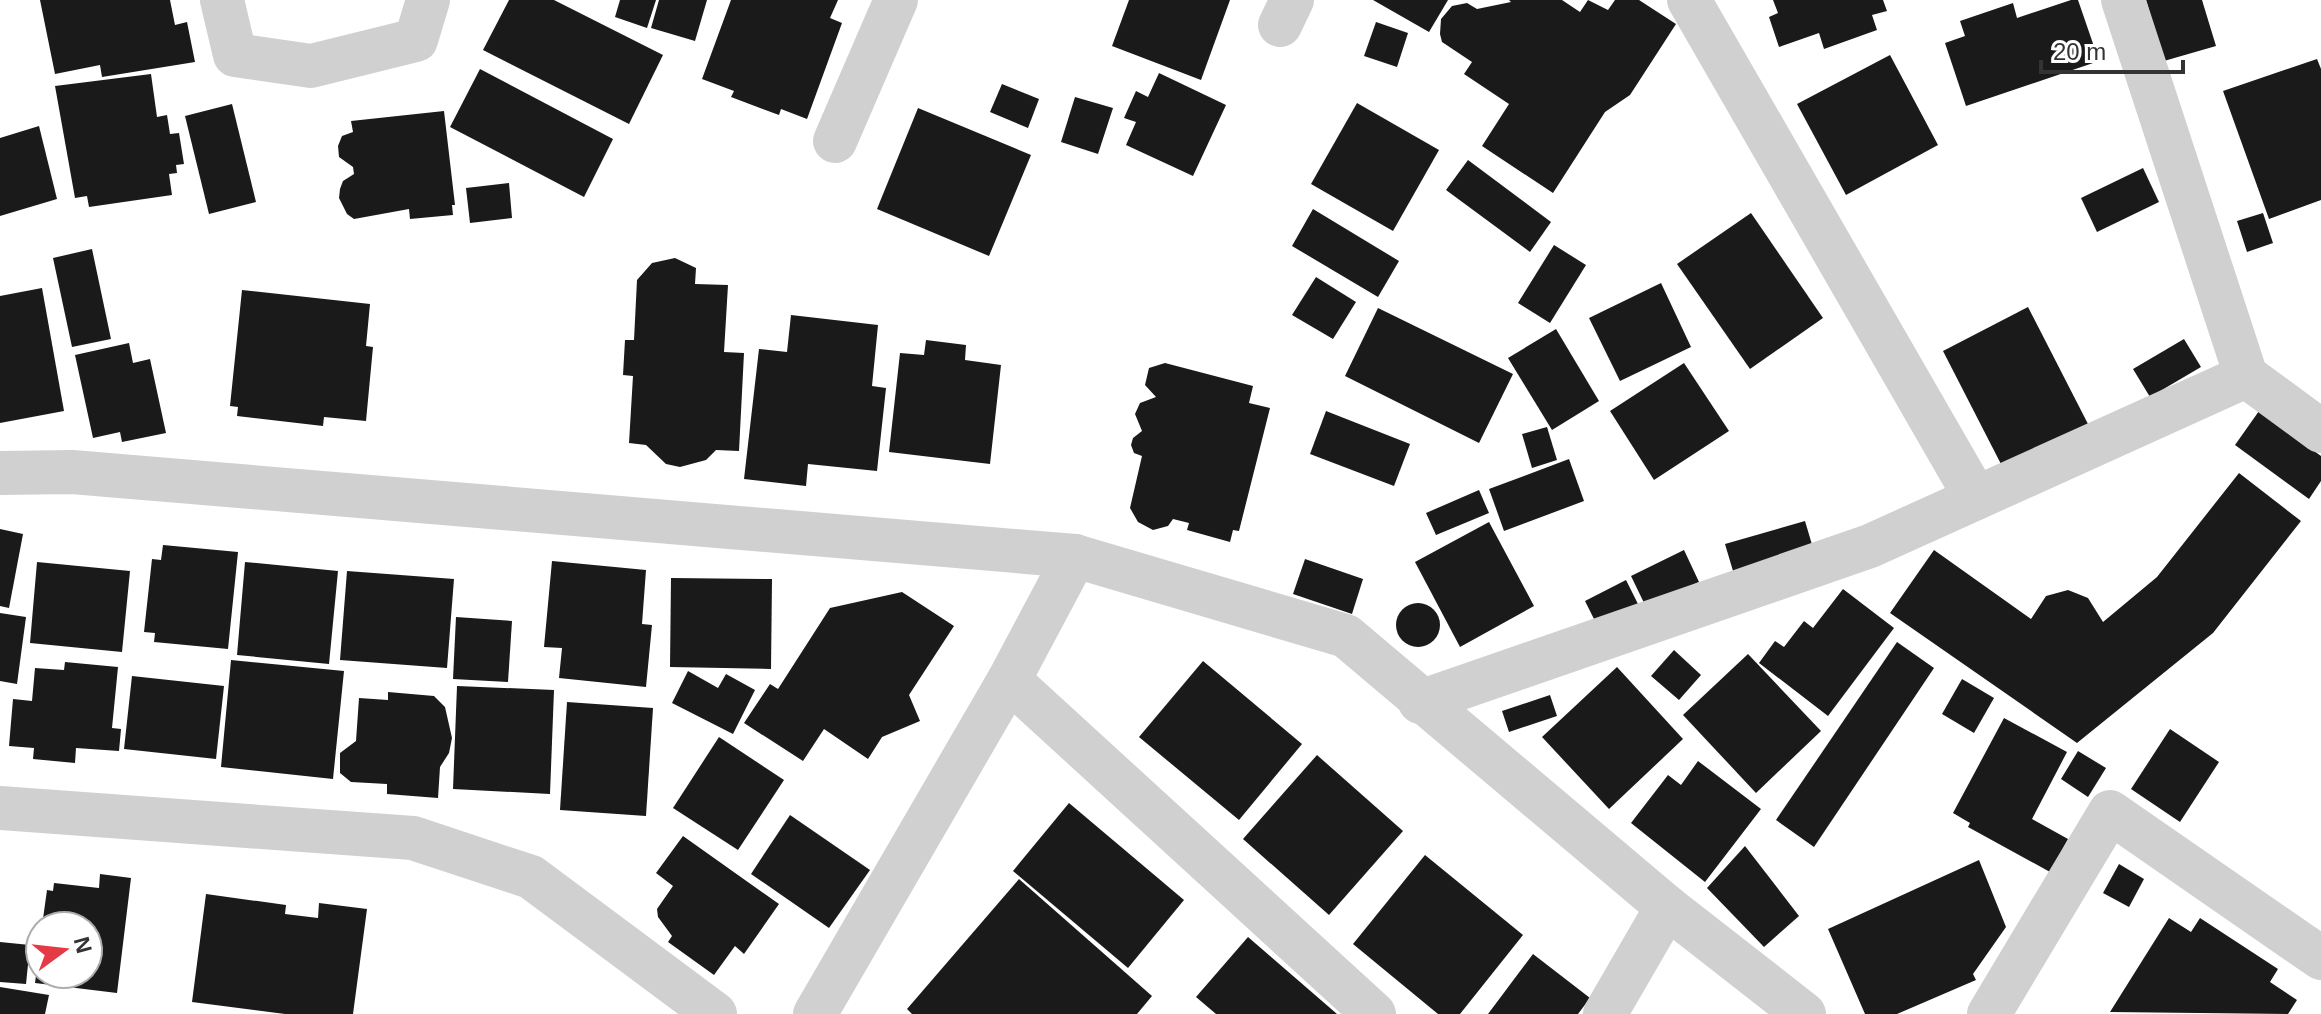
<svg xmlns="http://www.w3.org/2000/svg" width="2321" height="1014" viewBox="0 0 2321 1014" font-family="Helvetica,sans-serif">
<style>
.building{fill:#1a1a1a}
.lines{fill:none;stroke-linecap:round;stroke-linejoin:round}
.street{stroke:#d0d0d0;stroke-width:44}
</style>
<rect width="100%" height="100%" fill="#fff"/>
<g class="building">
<polygon points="40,0 170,0 175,25 187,22 195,62 102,77 100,65 55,74"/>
<polygon points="509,0 554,0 663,55 629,124 483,50"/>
<polygon points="620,0 656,0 647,28 615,17"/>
<polygon points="659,0 707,0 695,41 651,28"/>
<polygon points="731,0 838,0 830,18 842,23 807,119 781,109 779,115 731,97 734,91 702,79"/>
<polygon points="1129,0 1230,0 1201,80 1112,46"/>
<polygon points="1373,0 1448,0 1429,32"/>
<polygon points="1509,0 1562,0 1580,12 1588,0 1608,10 1615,0 1639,0 1676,24 1630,95 1605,112 1553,193 1482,146 1509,104 1464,74 1472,62 1442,42 1440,34 1441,19 1452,6 1467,3 1477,9 1511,2"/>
<polygon points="1773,0 1883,0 1887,11 1872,15 1877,30 1824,49 1819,33 1779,47 1769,17 1778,13"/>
<polygon points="2071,0 2078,0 2099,61 1966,106 1945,43 1965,36 1960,21 2013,3 2017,18"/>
<polygon points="2146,0 2202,0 2216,46 2164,61"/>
<polygon points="1376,22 1408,33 1397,67 1364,56"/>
<polygon points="1890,55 1938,145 1846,195 1797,104"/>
<polygon points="2317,59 2321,69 2321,200 2269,219 2223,91"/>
<polygon points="480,69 613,139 584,197 450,127"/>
<polygon points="1159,73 1226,105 1193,176 1126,145 1136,122 1124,118 1136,91 1148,97"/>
<polygon points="151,74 157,117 167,115 170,134 179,133 184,164 176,165 177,173 169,174 172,195 89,207 87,196 75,198 55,86"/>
<polygon points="1002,84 1039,99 1028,128 990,112"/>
<polygon points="1075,97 1113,108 1098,154 1061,142"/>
<polygon points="1357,103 1439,150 1393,231 1311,184"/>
<polygon points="232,104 256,202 209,214 185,116"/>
<polygon points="918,108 1031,155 989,256 877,209"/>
<polygon points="444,111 455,205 452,205 453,215 410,219 409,209 354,219 347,214 339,198 340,189 343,181 354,174 353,167 339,157 338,146 342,136 353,132 351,121"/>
<polygon points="39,126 57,199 0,216 0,138"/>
<polygon points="1468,160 1551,222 1530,252 1446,190"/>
<polygon points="2143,168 2159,202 2097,232 2081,198"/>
<polygon points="509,183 512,218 470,223 466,188"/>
<polygon points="1313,209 1399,261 1378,297 1292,246"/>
<polygon points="1751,213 1823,318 1750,369 1677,264"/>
<polygon points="2263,213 2273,243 2247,252 2237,221"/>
<polygon points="1554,245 1586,265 1550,323 1518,303"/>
<polygon points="92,249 111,339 72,347 53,258"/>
<polygon points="675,258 696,268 695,284 728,285 724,352 744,353 739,451 716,450 706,460 680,467 666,464 646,445 629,443 633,376 623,375 625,340 634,340 637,280 652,263"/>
<polygon points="1316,277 1356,302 1333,339 1292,315"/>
<polygon points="1661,283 1691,347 1620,381 1589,318"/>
<polygon points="42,288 64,411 0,423 0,296"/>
<polygon points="242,290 370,304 366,346 373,347 366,421 324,417 323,426 237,416 238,407 230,406"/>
<polygon points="2028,307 2088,424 2003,468 1943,351"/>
<polygon points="1378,308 1513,374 1479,443 1345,376"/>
<polygon points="791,315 878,325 872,386 886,388 877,471 808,464 806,486 744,479 759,349 787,352"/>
<polygon points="1556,329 1599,401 1552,430 1508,358"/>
<polygon points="2184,339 2201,367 2150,397 2133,369"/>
<polygon points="926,340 966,345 965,360 1001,365 990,464 889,452 900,353 924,355"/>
<polygon points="129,343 133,363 150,359 166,433 122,442 120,432 93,438 75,355"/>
<polygon points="1165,363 1253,386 1249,403 1270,408 1239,531 1233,530 1230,542 1187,530 1189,523 1173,519 1168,526 1153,530 1138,522 1130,508 1142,456 1134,453 1131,445 1133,438 1142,431 1135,414 1140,403 1156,397 1145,385 1149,368"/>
<polygon points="1684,363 1729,431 1654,480 1610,411"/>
<polygon points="1326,411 1410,444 1394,486 1310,454"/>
<polygon points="2259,411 2321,456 2321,481 2309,499 2235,445"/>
<polygon points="1547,427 1557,460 1532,468 1522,434"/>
<polygon points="1569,459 1584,501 1504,531 1489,489"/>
<polygon points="2239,473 2301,521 2213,633 2077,743 1890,613 1934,550 2031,619 2046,596 2068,590 2088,598 2103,622 2157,577"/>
<polygon points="1479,490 1489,513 1436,535 1426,513"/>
<polygon points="1805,521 1813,548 1733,571 1725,544"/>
<polygon points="1489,522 1534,606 1460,647 1415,562"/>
<polygon points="0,529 23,534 9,608 0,606"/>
<polygon points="163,545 238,552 228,649 154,642 155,633 144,632 152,559 161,560"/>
<polygon points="1684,550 1699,582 1646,607 1631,576"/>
<polygon points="1305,559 1363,579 1352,614 1293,594"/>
<polygon points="552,561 646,570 642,624 652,625 646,687 559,678 562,648 544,647"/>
<polygon points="37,562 130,571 122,652 30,643"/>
<polygon points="245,562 338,571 329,664 237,655"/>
<polygon points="347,571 454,579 447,668 340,660"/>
<polygon points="671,578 772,579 771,669 670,667"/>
<polygon points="1626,580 1638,604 1597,625 1585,601"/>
<polygon points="1843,589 1894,628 1828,716 1759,663 1775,641 1784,647 1804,621 1813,628"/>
<polygon points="902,592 954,626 909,695 920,721 882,737 868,759 824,729 803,761 744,723 770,684 778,689 830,608"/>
<circle cx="1418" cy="625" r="22"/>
<polygon points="0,613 26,617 17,684 0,681"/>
<polygon points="456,617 512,621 508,682 453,679"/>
<polygon points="1897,642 1934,668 1814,847 1776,820"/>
<polygon points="1674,650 1701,675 1679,700 1651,676"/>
<polygon points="1748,654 1821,731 1756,793 1683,715"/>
<polygon points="231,660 344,671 333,779 221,767"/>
<polygon points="1203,661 1302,744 1239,820 1139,737"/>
<polygon points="65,662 118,667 112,728 121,729 119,751 76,748 75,763 33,759 34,748 9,746 13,699 32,701 35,668 64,670"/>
<polygon points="1617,667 1683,739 1609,809 1542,737"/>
<polygon points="688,671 718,688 726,674 755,690 733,734 672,703"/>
<polygon points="132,676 224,686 216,759 124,749"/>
<polygon points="1962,679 1994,698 1974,733 1942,714"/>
<polygon points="457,686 554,690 550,794 453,789"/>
<polygon points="388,692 434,696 445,707 452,738 449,753 440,767 438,798 387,794 387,784 351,782 340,773 340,753 356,741 359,698 388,700"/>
<polygon points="1550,695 1557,716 1509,732 1502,711"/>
<polygon points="567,702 653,708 646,816 560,810"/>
<polygon points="2004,718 2067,752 2032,819 2068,839 2050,872 1968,827 1970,823 1953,813"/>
<polygon points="2170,729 2219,762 2180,822 2131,789"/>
<polygon points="719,737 784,780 738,850 673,808"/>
<polygon points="2078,751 2106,768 2088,797 2061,779"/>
<polygon points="1317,755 1403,831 1329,915 1243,839"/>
<polygon points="1698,761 1761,809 1705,882 1631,823 1668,775 1681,785"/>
<polygon points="1069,803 1184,900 1128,968 1013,871"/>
<polygon points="790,815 870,870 829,928 751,874"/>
<polygon points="683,836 779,904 744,954 735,946 714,975 668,942 672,936 658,917 657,909 673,886 656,873"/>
<polygon points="1745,846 1799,916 1764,947 1707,888"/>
<polygon points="1425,855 1523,935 1460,1014 1438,1014 1353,944"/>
<polygon points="1979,860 2006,927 1973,974 1976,980 1897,1014 1865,1014 1828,929"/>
<polygon points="2119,864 2144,879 2129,907 2103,893"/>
<polygon points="100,874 131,878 117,993 35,983 38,961 40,974 88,974 88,926 42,926 47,890 53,891 54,883 99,888"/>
<polygon points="1019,879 1152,996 1137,1014 912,1014 907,1009"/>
<polygon points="206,894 286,905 285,914 318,918 319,903 367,909 353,1014 285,1014 192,1002"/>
<polygon points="2169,918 2191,932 2200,918 2278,969 2270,982 2297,1000 2288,1014 2110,1012"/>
<polygon points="1248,937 1337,1014 1216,1014 1196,997"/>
<polygon points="0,942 30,945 26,984 0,982"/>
<polygon points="1533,954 1590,998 1578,1014 1488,1014"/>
<polygon points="0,987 49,995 45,1014 0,1014"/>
</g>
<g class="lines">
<g class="street">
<polyline points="222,0 235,55 311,66 416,40 428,0"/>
<polyline points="1689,0 1976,498"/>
<polyline points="2123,0 2246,376 2321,431"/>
<polyline points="1280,25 1292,0"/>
<polyline points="835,141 896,0"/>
<polyline points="0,473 72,472 1075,556 1346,636 1667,907 1804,1014"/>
<polyline points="1009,680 1374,1014"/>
<polyline points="1420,702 1870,546 2246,376"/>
<polyline points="0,808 413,838 531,877 715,1014"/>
<polyline points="815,1014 1009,680 1075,556"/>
<polyline points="1605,1014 1667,907"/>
<polyline points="1989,1014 2110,812 2321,958"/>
</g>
</g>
<g transform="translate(64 950) rotate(75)"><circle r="38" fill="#ffffff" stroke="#adadad" stroke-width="2"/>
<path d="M0-6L14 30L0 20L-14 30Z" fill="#e63946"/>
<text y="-12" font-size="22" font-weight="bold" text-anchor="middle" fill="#333333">N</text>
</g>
<path d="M2041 60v12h142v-12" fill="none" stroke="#333333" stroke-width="4"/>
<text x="2053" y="60" font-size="24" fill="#333333" stroke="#ffffff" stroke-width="6" paint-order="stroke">20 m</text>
</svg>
